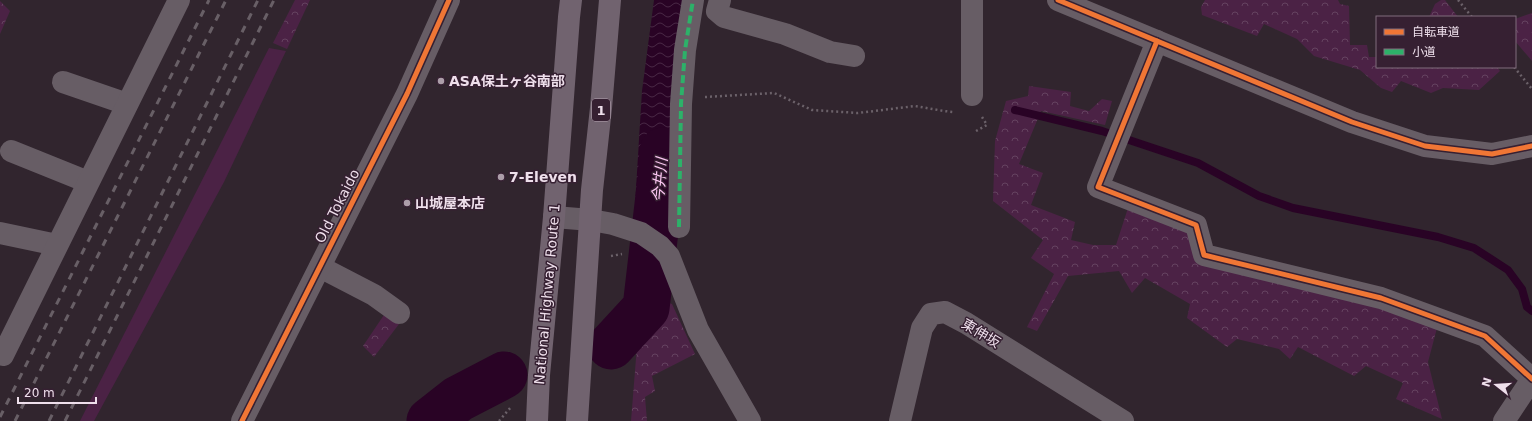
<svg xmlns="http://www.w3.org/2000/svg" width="1532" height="421" viewBox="0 0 1532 421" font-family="'DejaVu Sans','Noto Sans JP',sans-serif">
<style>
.grass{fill:#4b2245}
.forest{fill:url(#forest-crowns)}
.water{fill:url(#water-waves)}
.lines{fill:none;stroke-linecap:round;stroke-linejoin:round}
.stream{stroke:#290325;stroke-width:8}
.river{stroke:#290325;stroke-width:47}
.path{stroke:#6b6169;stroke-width:2.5;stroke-dasharray:2 3;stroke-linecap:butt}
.minor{stroke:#675d65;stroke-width:22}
.highway{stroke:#71636f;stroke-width:22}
.rail{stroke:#685f66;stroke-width:3;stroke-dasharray:7 7;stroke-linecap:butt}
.quiet{stroke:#2db169;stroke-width:4;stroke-dasharray:8 4;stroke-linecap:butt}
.cycleway-casing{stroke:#362032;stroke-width:8}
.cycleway{stroke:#f07635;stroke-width:5}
.poi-dot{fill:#ac9ea9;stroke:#362032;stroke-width:1.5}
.labels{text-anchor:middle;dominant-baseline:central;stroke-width:3;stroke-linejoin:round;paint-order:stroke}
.shield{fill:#362032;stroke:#b7a6b4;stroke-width:1}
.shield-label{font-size:13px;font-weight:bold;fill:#eedfeb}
.poi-label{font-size:14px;font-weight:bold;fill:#eedfeb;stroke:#362032;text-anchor:start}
.street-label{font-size:14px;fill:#eedfeb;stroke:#362032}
.water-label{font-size:15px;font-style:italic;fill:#fec7f4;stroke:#362032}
</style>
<defs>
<pattern id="forest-crowns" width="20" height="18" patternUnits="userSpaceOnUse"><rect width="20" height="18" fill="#4b2245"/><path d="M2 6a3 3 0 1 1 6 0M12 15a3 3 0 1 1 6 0" fill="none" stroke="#654260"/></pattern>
<pattern id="water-waves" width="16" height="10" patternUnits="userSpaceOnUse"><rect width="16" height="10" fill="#290325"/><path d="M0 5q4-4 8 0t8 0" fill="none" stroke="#482745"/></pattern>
</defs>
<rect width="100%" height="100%" fill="#31252e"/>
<polygon class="grass" points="269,48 286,51 224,182 94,421 80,421"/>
<g class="forest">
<polygon points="295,0 310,0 287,49 273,43"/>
<polygon points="1205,0 1338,0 1340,4 1349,6 1350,45 1367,45 1369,57 1377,57 1377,67 1497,67 1500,71 1479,90 1443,88 1431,93 1401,81 1392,92 1381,88 1360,70 1314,56 1297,39 1264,24 1257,36 1202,15 1201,7"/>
<polygon points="1441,0 1445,0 1458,17 1429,17 1435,4"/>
<polygon points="0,1 10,11 0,34"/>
<polygon points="1532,13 1532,61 1515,41 1515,19"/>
<polygon points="1029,86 1071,92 1070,106 1089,111 1102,99 1112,101 1105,125 1041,111 1019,164 1043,173 1031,205 1075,222 1071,240 1093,245 1116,245 1128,208 1189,229 1196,261 1379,304 1437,328 1428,362 1442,419 1396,399 1403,383 1366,366 1354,376 1298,347 1290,359 1279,349 1237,339 1227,347 1187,318 1190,304 1145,278 1132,293 1119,271 1068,276 1037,331 1027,327 1054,274 1031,258 1043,240 993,201 995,141 1006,101 1028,96"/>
<polygon points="661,300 672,304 695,354 652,376 655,391 645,397 647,421 631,421 637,346 649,331"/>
<polygon points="386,312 399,324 374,357 363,346"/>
</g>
<polygon class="water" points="654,0 685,0 668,221 635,204 642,91"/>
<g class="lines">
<polyline class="stream" points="1015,110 1102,131 1198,163 1259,196 1293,208 1438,237 1474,248 1508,270 1522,289 1527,307 1532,311"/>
<g class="river">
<polyline points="611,346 646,308 661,179 663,151"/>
<polyline points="430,421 458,399 504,375"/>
</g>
<g class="path">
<polyline points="1458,0 1472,17"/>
<polyline points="1514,67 1532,89"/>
<polyline points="705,97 774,93 812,110 858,113 915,106 944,111 953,112"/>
<polyline points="976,131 987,125 982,117"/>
<polyline points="611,256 622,254"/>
<polyline points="499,421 511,407"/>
</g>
<g class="minor">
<polyline points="720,0 717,11 724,17 785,34 830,52 854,56"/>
<polyline points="1058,0 1352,122 1425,146 1492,154 1532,146"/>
<polyline points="1157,41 1098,187 1196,225 1204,255 1381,298 1485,336 1532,379"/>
<polyline points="63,82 127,104"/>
<polyline points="972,95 972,0"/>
<polyline points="11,151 88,182"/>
<polyline points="554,217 591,220 613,224 641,233 660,246 669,256 698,330 750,421"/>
<polyline points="679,227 681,104 685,50 693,0"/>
<polyline points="0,233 57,245"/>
<polyline points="320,267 374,295 399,313"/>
<polyline points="3,355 179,0"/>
<polyline points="242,421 407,94 449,0"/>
<polyline points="900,421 922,328 931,314 945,312 966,323 1123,421"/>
<polyline points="1504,421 1532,379"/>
</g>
<g class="highway">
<polyline points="537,421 539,375 554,217 569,17 571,0"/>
<polyline points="577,421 592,190 601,108 610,0"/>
</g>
<g class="rail">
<polyline points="0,417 209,0"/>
<polyline points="15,421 226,0"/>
<polyline points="49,421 258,0"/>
<polyline points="65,421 274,0"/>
</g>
<polyline class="quiet" points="679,227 681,104 685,50 693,0"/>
<defs>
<g id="cycleway">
<polyline points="1058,0 1352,122 1425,146 1492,154 1532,146"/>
<polyline points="1157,41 1098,187 1196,225 1204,255 1381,298 1485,336 1532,379"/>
<polyline points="242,421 407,94 449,0"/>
</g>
</defs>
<use href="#cycleway" class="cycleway-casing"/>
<use href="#cycleway" class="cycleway"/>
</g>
<g class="poi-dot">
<circle cx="441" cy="81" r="4"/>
<circle cx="501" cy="177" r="4"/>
<circle cx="407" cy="203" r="4"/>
</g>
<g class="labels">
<rect class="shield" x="592" y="99" width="18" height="22" rx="3"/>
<g class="shield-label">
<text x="601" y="110">1</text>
</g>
<g class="poi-label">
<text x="449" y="81">ASA保土ヶ谷南部</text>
<text x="509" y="177">7-Eleven</text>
<text x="415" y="203">山城屋本店</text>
</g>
<g class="street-label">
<text transform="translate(337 206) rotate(-63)">Old Tokaido</text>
<text transform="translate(547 294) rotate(-85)">National Highway Route 1</text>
<text transform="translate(981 333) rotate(31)">東伸坂</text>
</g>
<g class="water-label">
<text transform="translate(660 180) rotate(-85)">今井川</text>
</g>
</g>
<rect x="1376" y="16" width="140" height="52" fill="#362032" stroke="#806c7c"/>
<rect x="1384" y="29" width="20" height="6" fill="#f07635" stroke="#806c7c"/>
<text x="1412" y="36" font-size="12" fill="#eedfeb">自転車道</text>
<rect x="1384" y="49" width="20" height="6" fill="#2db169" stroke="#806c7c"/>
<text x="1412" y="56" font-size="12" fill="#eedfeb">小道</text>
<g transform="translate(1496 385) rotate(287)" stroke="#362032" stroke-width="3" paint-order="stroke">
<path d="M0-3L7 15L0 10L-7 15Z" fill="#eedfeb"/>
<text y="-6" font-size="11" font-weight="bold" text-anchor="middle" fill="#eedfeb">N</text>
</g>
<path d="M18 397v6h78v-6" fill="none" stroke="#eedfeb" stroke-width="2"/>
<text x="24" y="397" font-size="12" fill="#eedfeb" stroke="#362032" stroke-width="3" paint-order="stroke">20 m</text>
</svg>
